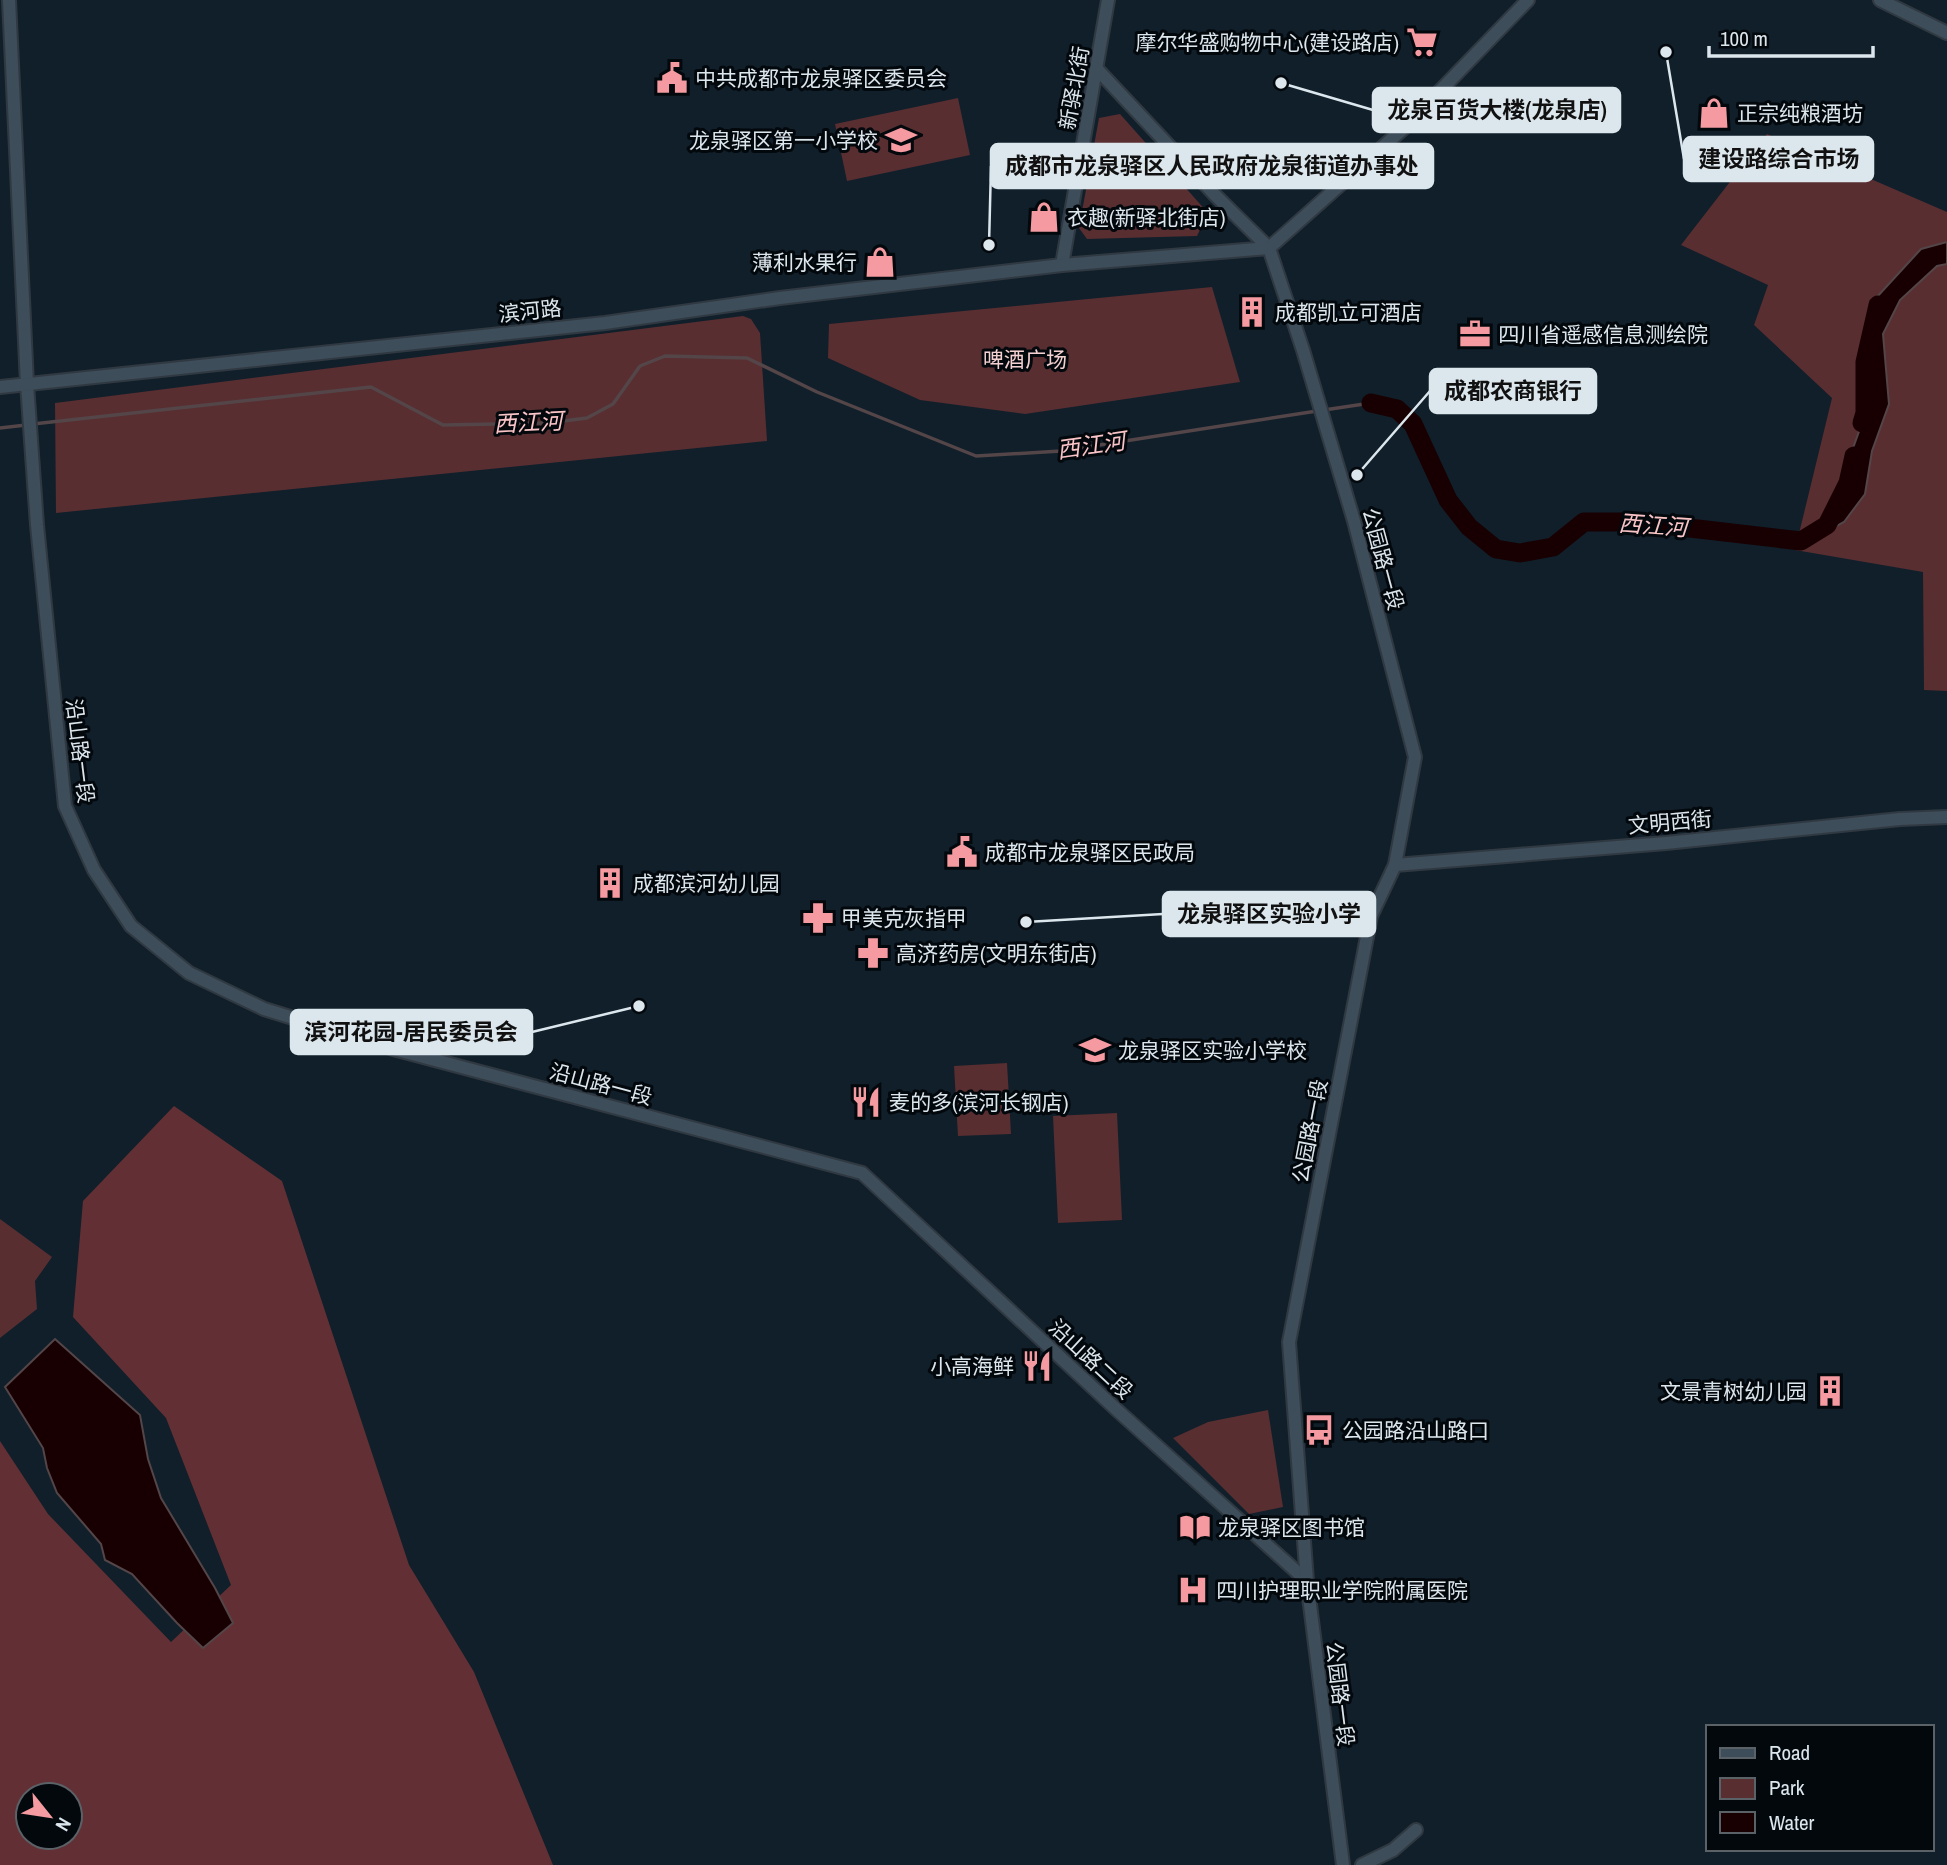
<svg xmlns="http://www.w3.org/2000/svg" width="1947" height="1865" viewBox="0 0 1947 1865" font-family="'Archivo Narrow','Noto Sans SC',sans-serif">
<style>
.green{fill:#582e31}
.forest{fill:#623034;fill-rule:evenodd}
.water{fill:#180002;stroke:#534548;stroke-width:2}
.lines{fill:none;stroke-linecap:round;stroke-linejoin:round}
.stream{stroke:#534548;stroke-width:3.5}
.river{stroke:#180002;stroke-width:19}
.minor-casing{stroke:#303942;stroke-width:16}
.minor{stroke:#3d4d5a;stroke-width:12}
.labels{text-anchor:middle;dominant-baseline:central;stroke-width:6;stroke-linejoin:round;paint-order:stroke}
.poi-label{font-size:21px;fill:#dce6ed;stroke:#03080d;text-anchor:start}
.street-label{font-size:21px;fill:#dce6ed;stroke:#03080d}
.park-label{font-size:21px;fill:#f4d0d1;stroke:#03080d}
.water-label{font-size:23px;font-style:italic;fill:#fbc5c7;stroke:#03080d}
.leader{fill:none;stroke:#dce6ed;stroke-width:2.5}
.callout-dot{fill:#dce6ed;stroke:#03080d;stroke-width:2.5}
.callout{fill:#dce6ed;stroke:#dce6ed;stroke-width:2.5}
.callout-label{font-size:23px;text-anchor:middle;font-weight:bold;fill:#111}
</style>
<rect width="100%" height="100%" fill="#101f2a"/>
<g class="green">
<polygon points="958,98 970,155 847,181 835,124"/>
<polygon points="1120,114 1208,213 1197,236 1087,239 1079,228 1099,118"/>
<polygon points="1767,134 1947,212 1947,691 1924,690 1923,572 1795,550 1832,398 1754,325 1768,285 1681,245"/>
<polygon points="1212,287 1240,382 1025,414 920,400 828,358 829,324"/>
<polygon points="743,316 751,319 760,333 767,441 56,513 55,403"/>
<polygon points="1007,1063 1011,1134 958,1136 954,1066"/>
<polygon points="1117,1113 1122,1220 1058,1223 1053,1116"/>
<polygon points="0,1219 52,1257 35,1281 37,1309 0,1338"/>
<polygon points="1268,1410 1283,1507 1249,1514 1173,1438 1208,1422"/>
</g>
<path class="forest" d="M 174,1106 L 282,1181 L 409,1565 L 474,1672 L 553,1865 L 0,1865 L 0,1441 L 48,1514 L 171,1642 L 231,1585 L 166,1418 L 73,1317 L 83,1201 ZM 28,1795 L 70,1795 L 70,1837 L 28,1837 Z"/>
<g class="water">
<polygon points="1947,242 1947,264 1937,266 1900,300 1883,334 1889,404 1872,451 1865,494 1844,522 1824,533 1850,491 1847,465 1862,423 1876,298 1921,249"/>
<polygon points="55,1339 140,1415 148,1459 161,1498 215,1588 233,1623 203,1648 177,1623 132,1574 105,1560 101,1544 57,1493 47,1468 43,1448 5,1387"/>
</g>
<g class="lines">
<g class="stream">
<polyline points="1324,410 1371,403"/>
<polyline points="33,424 371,387 443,425 547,423 587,418 613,404 640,366 665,356 747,358 817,392 976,456 1061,451 1317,411"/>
<polyline points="0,428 26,425"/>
</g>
<g class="river">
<polyline points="1371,403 1397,409 1413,424 1448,500 1469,527 1496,549 1520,553 1553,547 1584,522 1638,522 1801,541 1827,525 1848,483 1854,456"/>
<polyline points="1862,423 1865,413 1865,362 1878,305"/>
</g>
<defs>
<g id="minor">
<polyline points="9,0 27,384 37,525 65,806 94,870 131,926 189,973 264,1009 397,1050 862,1173 1117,1410 1307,1581"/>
<polyline points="1880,0 1947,33"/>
<polyline points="1097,69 1216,196 1269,248 1303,350 1354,521 1415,757 1395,865 1371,916 1289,1342 1307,1581 1343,1865"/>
<polyline points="1269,248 1404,128 1528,0"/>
<polyline points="1062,265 1108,0"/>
<polyline points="0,387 605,323 780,298 1062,265 1269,248"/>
<polyline points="1395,865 1666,843 1900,819 1947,817"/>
<polyline points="1362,1865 1393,1850 1416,1830"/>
</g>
</defs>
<use href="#minor" class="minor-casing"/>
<use href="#minor" class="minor"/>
</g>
<defs>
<symbol id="supermarket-bare" viewBox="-9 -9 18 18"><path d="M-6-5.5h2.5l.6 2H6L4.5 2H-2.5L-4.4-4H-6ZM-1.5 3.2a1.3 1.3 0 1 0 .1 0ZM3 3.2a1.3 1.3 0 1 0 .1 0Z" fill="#f49aa0" stroke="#03080d" stroke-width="2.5" paint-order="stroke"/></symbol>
<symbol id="civic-bare" viewBox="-9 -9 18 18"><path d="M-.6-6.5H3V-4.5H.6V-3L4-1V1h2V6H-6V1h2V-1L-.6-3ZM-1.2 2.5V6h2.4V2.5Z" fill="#f49aa0" stroke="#03080d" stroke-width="2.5" paint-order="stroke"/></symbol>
<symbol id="shop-bare" viewBox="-9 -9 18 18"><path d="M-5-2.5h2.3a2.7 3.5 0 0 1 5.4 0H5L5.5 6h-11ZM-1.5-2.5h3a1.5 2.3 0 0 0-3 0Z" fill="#f49aa0" stroke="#03080d" stroke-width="2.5" paint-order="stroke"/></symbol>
<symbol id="school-bare" viewBox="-9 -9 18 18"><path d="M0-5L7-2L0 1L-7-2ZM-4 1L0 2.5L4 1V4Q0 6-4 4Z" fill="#f49aa0" stroke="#03080d" stroke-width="2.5" paint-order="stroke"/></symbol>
<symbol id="building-bare" viewBox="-9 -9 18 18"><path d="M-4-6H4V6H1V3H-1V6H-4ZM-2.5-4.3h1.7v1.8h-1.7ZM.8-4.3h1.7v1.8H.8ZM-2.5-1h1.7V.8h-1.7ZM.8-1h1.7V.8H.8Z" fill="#f49aa0" stroke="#03080d" stroke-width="2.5" paint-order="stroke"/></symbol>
<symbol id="office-bare" viewBox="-9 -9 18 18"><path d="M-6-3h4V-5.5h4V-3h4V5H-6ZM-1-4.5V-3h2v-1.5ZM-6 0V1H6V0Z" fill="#f49aa0" stroke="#03080d" stroke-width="2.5" paint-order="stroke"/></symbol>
<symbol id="pharmacy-bare" viewBox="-9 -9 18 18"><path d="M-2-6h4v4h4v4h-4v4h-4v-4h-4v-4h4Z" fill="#f49aa0" stroke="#03080d" stroke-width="2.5" paint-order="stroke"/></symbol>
<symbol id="restaurant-bare" viewBox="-9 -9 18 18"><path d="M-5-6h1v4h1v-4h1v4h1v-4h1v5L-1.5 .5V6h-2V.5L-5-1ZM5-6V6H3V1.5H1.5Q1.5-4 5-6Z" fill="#f49aa0" stroke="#03080d" stroke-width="2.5" paint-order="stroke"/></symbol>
<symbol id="bus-bare" viewBox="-9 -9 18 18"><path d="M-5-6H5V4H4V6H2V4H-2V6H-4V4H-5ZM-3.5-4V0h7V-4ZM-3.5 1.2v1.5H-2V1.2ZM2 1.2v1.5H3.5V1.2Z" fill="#f49aa0" stroke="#03080d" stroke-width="2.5" paint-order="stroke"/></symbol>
<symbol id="library-bare" viewBox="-9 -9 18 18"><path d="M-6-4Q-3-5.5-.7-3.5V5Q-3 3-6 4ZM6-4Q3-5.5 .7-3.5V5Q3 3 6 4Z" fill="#f49aa0" stroke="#03080d" stroke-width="2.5" paint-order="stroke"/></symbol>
<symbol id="hospital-bare" viewBox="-9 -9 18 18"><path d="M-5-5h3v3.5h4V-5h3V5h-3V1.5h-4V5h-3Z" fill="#f49aa0" stroke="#03080d" stroke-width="2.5" paint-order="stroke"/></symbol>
</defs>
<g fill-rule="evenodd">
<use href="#supermarket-bare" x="1400" y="20" width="44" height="44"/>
<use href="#civic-bare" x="650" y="56" width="44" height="44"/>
<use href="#shop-bare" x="1692" y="91" width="44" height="44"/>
<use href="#school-bare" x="879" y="118" width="44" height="44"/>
<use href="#shop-bare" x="1022" y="195" width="44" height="44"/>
<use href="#shop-bare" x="858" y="240" width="44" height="44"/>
<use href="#building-bare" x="1230" y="290" width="44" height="44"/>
<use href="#office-bare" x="1453" y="312" width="44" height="44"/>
<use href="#civic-bare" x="940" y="830" width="44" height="44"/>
<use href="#building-bare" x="588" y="861" width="44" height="44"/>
<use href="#pharmacy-bare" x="796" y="896" width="44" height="44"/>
<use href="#pharmacy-bare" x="851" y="931" width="44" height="44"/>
<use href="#school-bare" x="1073" y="1028" width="44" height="44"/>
<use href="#restaurant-bare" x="844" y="1080" width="44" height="44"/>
<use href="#restaurant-bare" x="1015" y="1344" width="44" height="44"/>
<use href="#building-bare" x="1808" y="1369" width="44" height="44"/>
<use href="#bus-bare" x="1297" y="1408" width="44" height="44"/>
<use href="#library-bare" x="1173" y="1505" width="44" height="44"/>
<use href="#hospital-bare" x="1171" y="1568" width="44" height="44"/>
</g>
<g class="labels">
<g class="poi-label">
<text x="1399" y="42" text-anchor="end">摩尔华盛购物中心(建设路店)</text>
<text x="695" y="78">中共成都市龙泉驿区委员会</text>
<text x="1737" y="113">正宗纯粮酒坊</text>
<text x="878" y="140" text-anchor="end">龙泉驿区第一小学校</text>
<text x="1067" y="217">衣趣(新驿北街店)</text>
<text x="857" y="262" text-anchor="end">薄利水果行</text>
<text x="1275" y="312">成都凯立可酒店</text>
<text x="1498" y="334">四川省遥感信息测绘院</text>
<text x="985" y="852">成都市龙泉驿区民政局</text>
<text x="633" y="883">成都滨河幼儿园</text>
<text x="841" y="918">甲美克灰指甲</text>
<text x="896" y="953">高济药房(文明东街店)</text>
<text x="1118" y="1050">龙泉驿区实验小学校</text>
<text x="889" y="1102">麦的多(滨河长钢店)</text>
<text x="1014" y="1366" text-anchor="end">小高海鲜</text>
<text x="1807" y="1391" text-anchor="end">文景青树幼儿园</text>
<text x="1342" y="1430">公园路沿山路口</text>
<text x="1218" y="1527">龙泉驿区图书馆</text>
<text x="1216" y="1590">四川护理职业学院附属医院</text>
</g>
<g class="street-label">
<text transform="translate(1074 88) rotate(-80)">新驿北街</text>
<text transform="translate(530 311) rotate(-6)">滨河路</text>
<text transform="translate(1383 559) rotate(75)">公园路一段</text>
<text transform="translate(80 751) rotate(83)">沿山路一段</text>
<text transform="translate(1670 822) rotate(-5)">文明西街</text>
<text transform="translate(601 1084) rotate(15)">沿山路一段</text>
<text transform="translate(1310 1131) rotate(-79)">公园路一段</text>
<text transform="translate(1091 1359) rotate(43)">沿山路二段</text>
<text transform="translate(1340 1694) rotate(83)">公园路一段</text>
</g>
<g class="park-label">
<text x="1025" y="359">啤酒广场</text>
</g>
<g class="water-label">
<text transform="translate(528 422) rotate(-3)">西江河</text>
<text transform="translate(1091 445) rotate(-8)">西江河</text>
<text transform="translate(1653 525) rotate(4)">西江河</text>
</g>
</g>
<path class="leader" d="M1281 83L1373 110M1666 52L1684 159M989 245L991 166M1357 475L1430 391M1026 922L1163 914M639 1006L532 1032"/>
<g class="callout-dot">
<circle cx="1281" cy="83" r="7"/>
<circle cx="1666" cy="52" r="7"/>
<circle cx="989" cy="245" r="7"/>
<circle cx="1357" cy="475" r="7"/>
<circle cx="1026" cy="922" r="7"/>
<circle cx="639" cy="1006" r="7"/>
</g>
<g class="callout">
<rect x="1373" y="88" width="247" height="44" rx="7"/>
<rect x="1684" y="137" width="189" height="44" rx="7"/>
<rect x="991" y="144" width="442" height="44" rx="7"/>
<rect x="1430" y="369" width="166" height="44" rx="7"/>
<rect x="1163" y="892" width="212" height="44" rx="7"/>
<rect x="291" y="1010" width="241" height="44" rx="7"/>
</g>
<g class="callout-label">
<text x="1497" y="118">龙泉百货大楼(龙泉店)</text>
<text x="1779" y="167">建设路综合市场</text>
<text x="1212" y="174">成都市龙泉驿区人民政府龙泉街道办事处</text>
<text x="1513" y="399">成都农商银行</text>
<text x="1269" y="922">龙泉驿区实验小学</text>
<text x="411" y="1040">滨河花园-居民委员会</text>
</g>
<rect x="1706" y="1725" width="228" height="126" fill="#03080d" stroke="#5a6167" stroke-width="2"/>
<rect x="1720" y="1748" width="35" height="10" fill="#3d4d5a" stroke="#5a6167" stroke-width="2"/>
<text x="1769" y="1760" font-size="21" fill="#dce6ed">Road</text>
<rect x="1720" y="1778" width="35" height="21" fill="#582e31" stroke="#5a6167" stroke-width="2"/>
<text x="1769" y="1795" font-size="21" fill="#dce6ed">Park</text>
<rect x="1720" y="1812" width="35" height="21" fill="#180002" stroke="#5a6167" stroke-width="2"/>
<text x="1769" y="1830" font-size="21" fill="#dce6ed">Water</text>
<g transform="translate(49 1816) rotate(120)"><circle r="33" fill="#03080d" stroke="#5a6167" stroke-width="2"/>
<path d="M0-5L12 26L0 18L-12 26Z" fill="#f49aa0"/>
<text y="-10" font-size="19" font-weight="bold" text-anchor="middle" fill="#dce6ed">N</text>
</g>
<path d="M1709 46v10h164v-10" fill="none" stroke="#dce6ed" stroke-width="3.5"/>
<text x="1720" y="46" font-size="21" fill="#dce6ed" stroke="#03080d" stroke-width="5" paint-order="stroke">100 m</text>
</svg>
